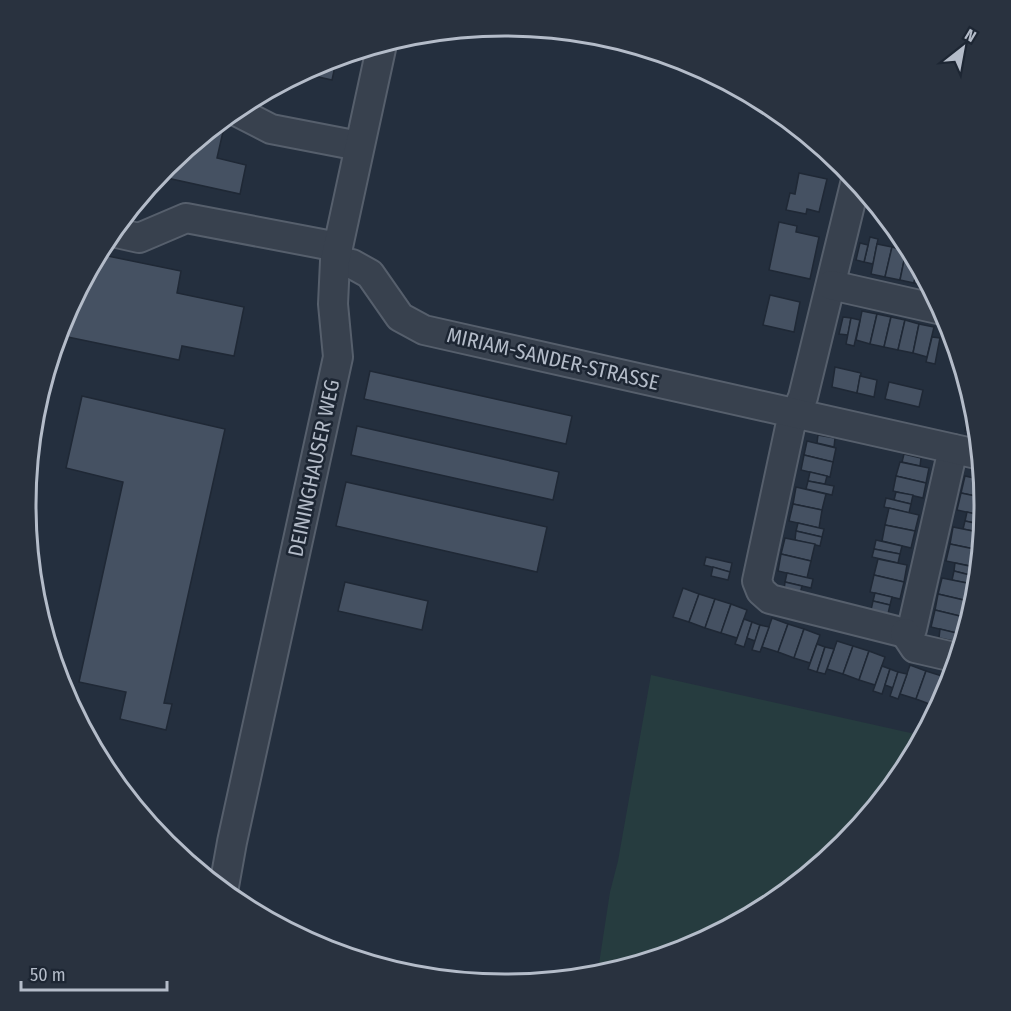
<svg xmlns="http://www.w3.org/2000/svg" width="1011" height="1011" viewBox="0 0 1011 1011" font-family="'Fira Sans Condensed',sans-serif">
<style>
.green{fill:#263c3f}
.building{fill:#455162;stroke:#1f2835;stroke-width:1.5}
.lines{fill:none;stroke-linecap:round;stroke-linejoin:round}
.minor-casing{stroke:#565f6c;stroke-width:32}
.minor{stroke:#38414e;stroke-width:28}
.labels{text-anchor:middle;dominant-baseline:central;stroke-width:5;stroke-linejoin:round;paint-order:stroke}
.street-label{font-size:21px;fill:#b4bcc9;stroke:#1d2633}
.rim{fill:none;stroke:#b4bcc9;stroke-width:3}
</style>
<rect width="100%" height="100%" fill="#242f3e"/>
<polygon class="green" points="651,675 924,736 904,772 845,845 772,905 689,949 597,977 610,892 618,861"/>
<g class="building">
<polygon points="337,57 332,80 301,73 322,62"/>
<polygon points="220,122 225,123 217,158 246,165 240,194 158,176 166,166"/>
<polygon points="799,173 827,179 819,212 807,209 806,214 786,210 790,193 795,194"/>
<polygon points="875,203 887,217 873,214"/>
<polygon points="779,222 797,226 796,232 819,237 810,279 769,270"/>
<polygon points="870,237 878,239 873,264 864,262"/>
<polygon points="860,243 868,245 864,262 856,260"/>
<polygon points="877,244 892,247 885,277 871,274"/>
<polygon points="892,247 906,251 900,280 885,277"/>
<polygon points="906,251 912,252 918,264 914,283 900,280"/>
<polygon points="98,254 181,271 177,293 244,307 234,356 182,346 179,360 58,335 62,321"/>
<polygon points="918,264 928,283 928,286 914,283"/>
<polygon points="770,295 800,302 794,332 763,325"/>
<polygon points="862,311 877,314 870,344 856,340"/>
<polygon points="877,314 891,317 884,347 870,344"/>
<polygon points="843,317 851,318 848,335 839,334"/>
<polygon points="891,317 905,320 898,350 884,347"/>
<polygon points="851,318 860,320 854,346 846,344"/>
<polygon points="905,320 919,324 913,353 898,350"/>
<polygon points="919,324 934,327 927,357 913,353"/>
<polygon points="932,337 940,338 935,364 926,362"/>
<polygon points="835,367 861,373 857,393 832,387"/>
<polygon points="370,371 572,416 566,444 364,399"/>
<polygon points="860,376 877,380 874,397 857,393"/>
<polygon points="889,382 923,390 919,407 885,399"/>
<polygon points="82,396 225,429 164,703 172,704 166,730 120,719 126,692 79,682 123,482 66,468"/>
<polygon points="975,409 976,412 978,425 972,424"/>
<polygon points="967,422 978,425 978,434 965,431"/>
<polygon points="357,426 559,472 553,500 351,455"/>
<polygon points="818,435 835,438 834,447 817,443"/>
<polygon points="807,441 836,448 833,462 804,455"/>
<polygon points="904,454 921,458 920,466 902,462"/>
<polygon points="804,455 833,462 830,477 801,470"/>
<polygon points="900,462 929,468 926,483 896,476"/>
<polygon points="976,470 982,471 983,480 975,478"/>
<polygon points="810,472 827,476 825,484 808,481"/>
<polygon points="896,476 926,483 923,498 893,491"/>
<polygon points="965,476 983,480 985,498 961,493"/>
<polygon points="808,481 834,486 832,495 806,489"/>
<polygon points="346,482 547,527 537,572 336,526"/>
<polygon points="796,487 826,494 822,510 793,504"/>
<polygon points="896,492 913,495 911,504 894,500"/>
<polygon points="961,493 985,498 984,516 957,510"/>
<polygon points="886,498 911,504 909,513 884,507"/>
<polygon points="793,504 822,510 819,528 789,521"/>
<polygon points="889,508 919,515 915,531 885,525"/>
<polygon points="967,512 984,516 984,525 965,521"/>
<polygon points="965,521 984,525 983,533 963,529"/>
<polygon points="798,523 824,529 822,537 796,531"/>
<polygon points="885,525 915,531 911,548 882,541"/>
<polygon points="953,527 983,533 979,550 950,544"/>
<polygon points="796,531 822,537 820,546 795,540"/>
<polygon points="785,538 815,544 811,561 781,554"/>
<polygon points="876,540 902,546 900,554 874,549"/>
<polygon points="950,544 979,550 975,567 946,561"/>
<polygon points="874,549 900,554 898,563 872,557"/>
<polygon points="781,554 811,561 807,578 778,571"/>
<polygon points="706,557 732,563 730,572 704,565"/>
<polygon points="878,559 907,565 904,582 874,575"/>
<polygon points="955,563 979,568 978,577 954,571"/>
<polygon points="713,567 730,572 728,580 711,576"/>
<polygon points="954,571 978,577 977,585 952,580"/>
<polygon points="787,573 813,579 811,588 785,582"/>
<polygon points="874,575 904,582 900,599 870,592"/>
<polygon points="942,578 972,584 968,601 938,594"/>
<polygon points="345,582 428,601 422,630 338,611"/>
<polygon points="785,582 802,586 800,594 784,591"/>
<polygon points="683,588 699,594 689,622 673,617"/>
<polygon points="875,593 892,597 890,605 873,601"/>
<polygon points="699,594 715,599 705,628 689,622"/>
<polygon points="938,594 968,601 964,617 935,610"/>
<polygon points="715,599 731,604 721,633 705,628"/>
<polygon points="873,601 890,605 888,614 871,610"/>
<polygon points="731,604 747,610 737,638 721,633"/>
<polygon points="935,610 964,617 960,634 931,627"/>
<polygon points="772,618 788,624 778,652 762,647"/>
<polygon points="744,619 752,622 744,647 735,644"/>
<polygon points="752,622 760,625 755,641 747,638"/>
<polygon points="788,624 804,629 794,658 778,652"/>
<polygon points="760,625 769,627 760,652 752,650"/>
<polygon points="804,629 820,635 810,663 794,658"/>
<polygon points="940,629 965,635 963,643 939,638"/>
<polygon points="837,641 853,646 843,674 827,669"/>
<polygon points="817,644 825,647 817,672 808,669"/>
<polygon points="853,646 869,651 859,680 843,674"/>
<polygon points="825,647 834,649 825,674 817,672"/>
<polygon points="869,651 885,657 875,685 859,680"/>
<polygon points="910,665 926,671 916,699 900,694"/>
<polygon points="882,666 890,669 882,694 873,691"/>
<polygon points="890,669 898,672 893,688 885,685"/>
<polygon points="926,671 942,676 932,705 916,699"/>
<polygon points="898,672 907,674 898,699 890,696"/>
<polygon points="942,676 952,679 939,707 932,705"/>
</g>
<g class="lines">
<defs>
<g id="minor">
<polyline points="234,110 271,129 359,146"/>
<polyline points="856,180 803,397 790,427 757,581 761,591 770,599 905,633 912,629 953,449"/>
<polyline points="112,232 139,238 186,218 338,247"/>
<polyline points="335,261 352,264 370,274 400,317 424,330 981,455"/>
<polyline points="831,285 942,310"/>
<polyline points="905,633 915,648 958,658"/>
<polyline points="223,892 232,842 338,357 333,304 335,261 382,44"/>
</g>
</defs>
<use href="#minor" class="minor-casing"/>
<use href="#minor" class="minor"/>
</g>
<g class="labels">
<g class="street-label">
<text transform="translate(553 359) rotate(13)">MIRIAM-SANDER-STRASSE</text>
<text transform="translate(314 468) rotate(-78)">DEININGHAUSER WEG</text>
</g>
</g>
<path d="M0 0H1011V1011H0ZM36 505a469 469 0 1 1 938 0a469 469 0 1 1-938 0Z" fill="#29323f" fill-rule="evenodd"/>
<path class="rim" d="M36 505a469 469 0 1 1 938 0a469 469 0 1 1-938 0Z"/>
<g transform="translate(963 48) rotate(31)" stroke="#1d2633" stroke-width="4.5" paint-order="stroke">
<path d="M0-4.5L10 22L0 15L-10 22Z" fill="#b4bcc9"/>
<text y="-9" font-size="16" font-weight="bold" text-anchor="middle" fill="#b4bcc9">N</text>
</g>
<path d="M21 981v9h146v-9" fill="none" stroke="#b4bcc9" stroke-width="3"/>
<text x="30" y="981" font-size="18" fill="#b4bcc9" stroke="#1d2633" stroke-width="4.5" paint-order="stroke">50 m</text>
</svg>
